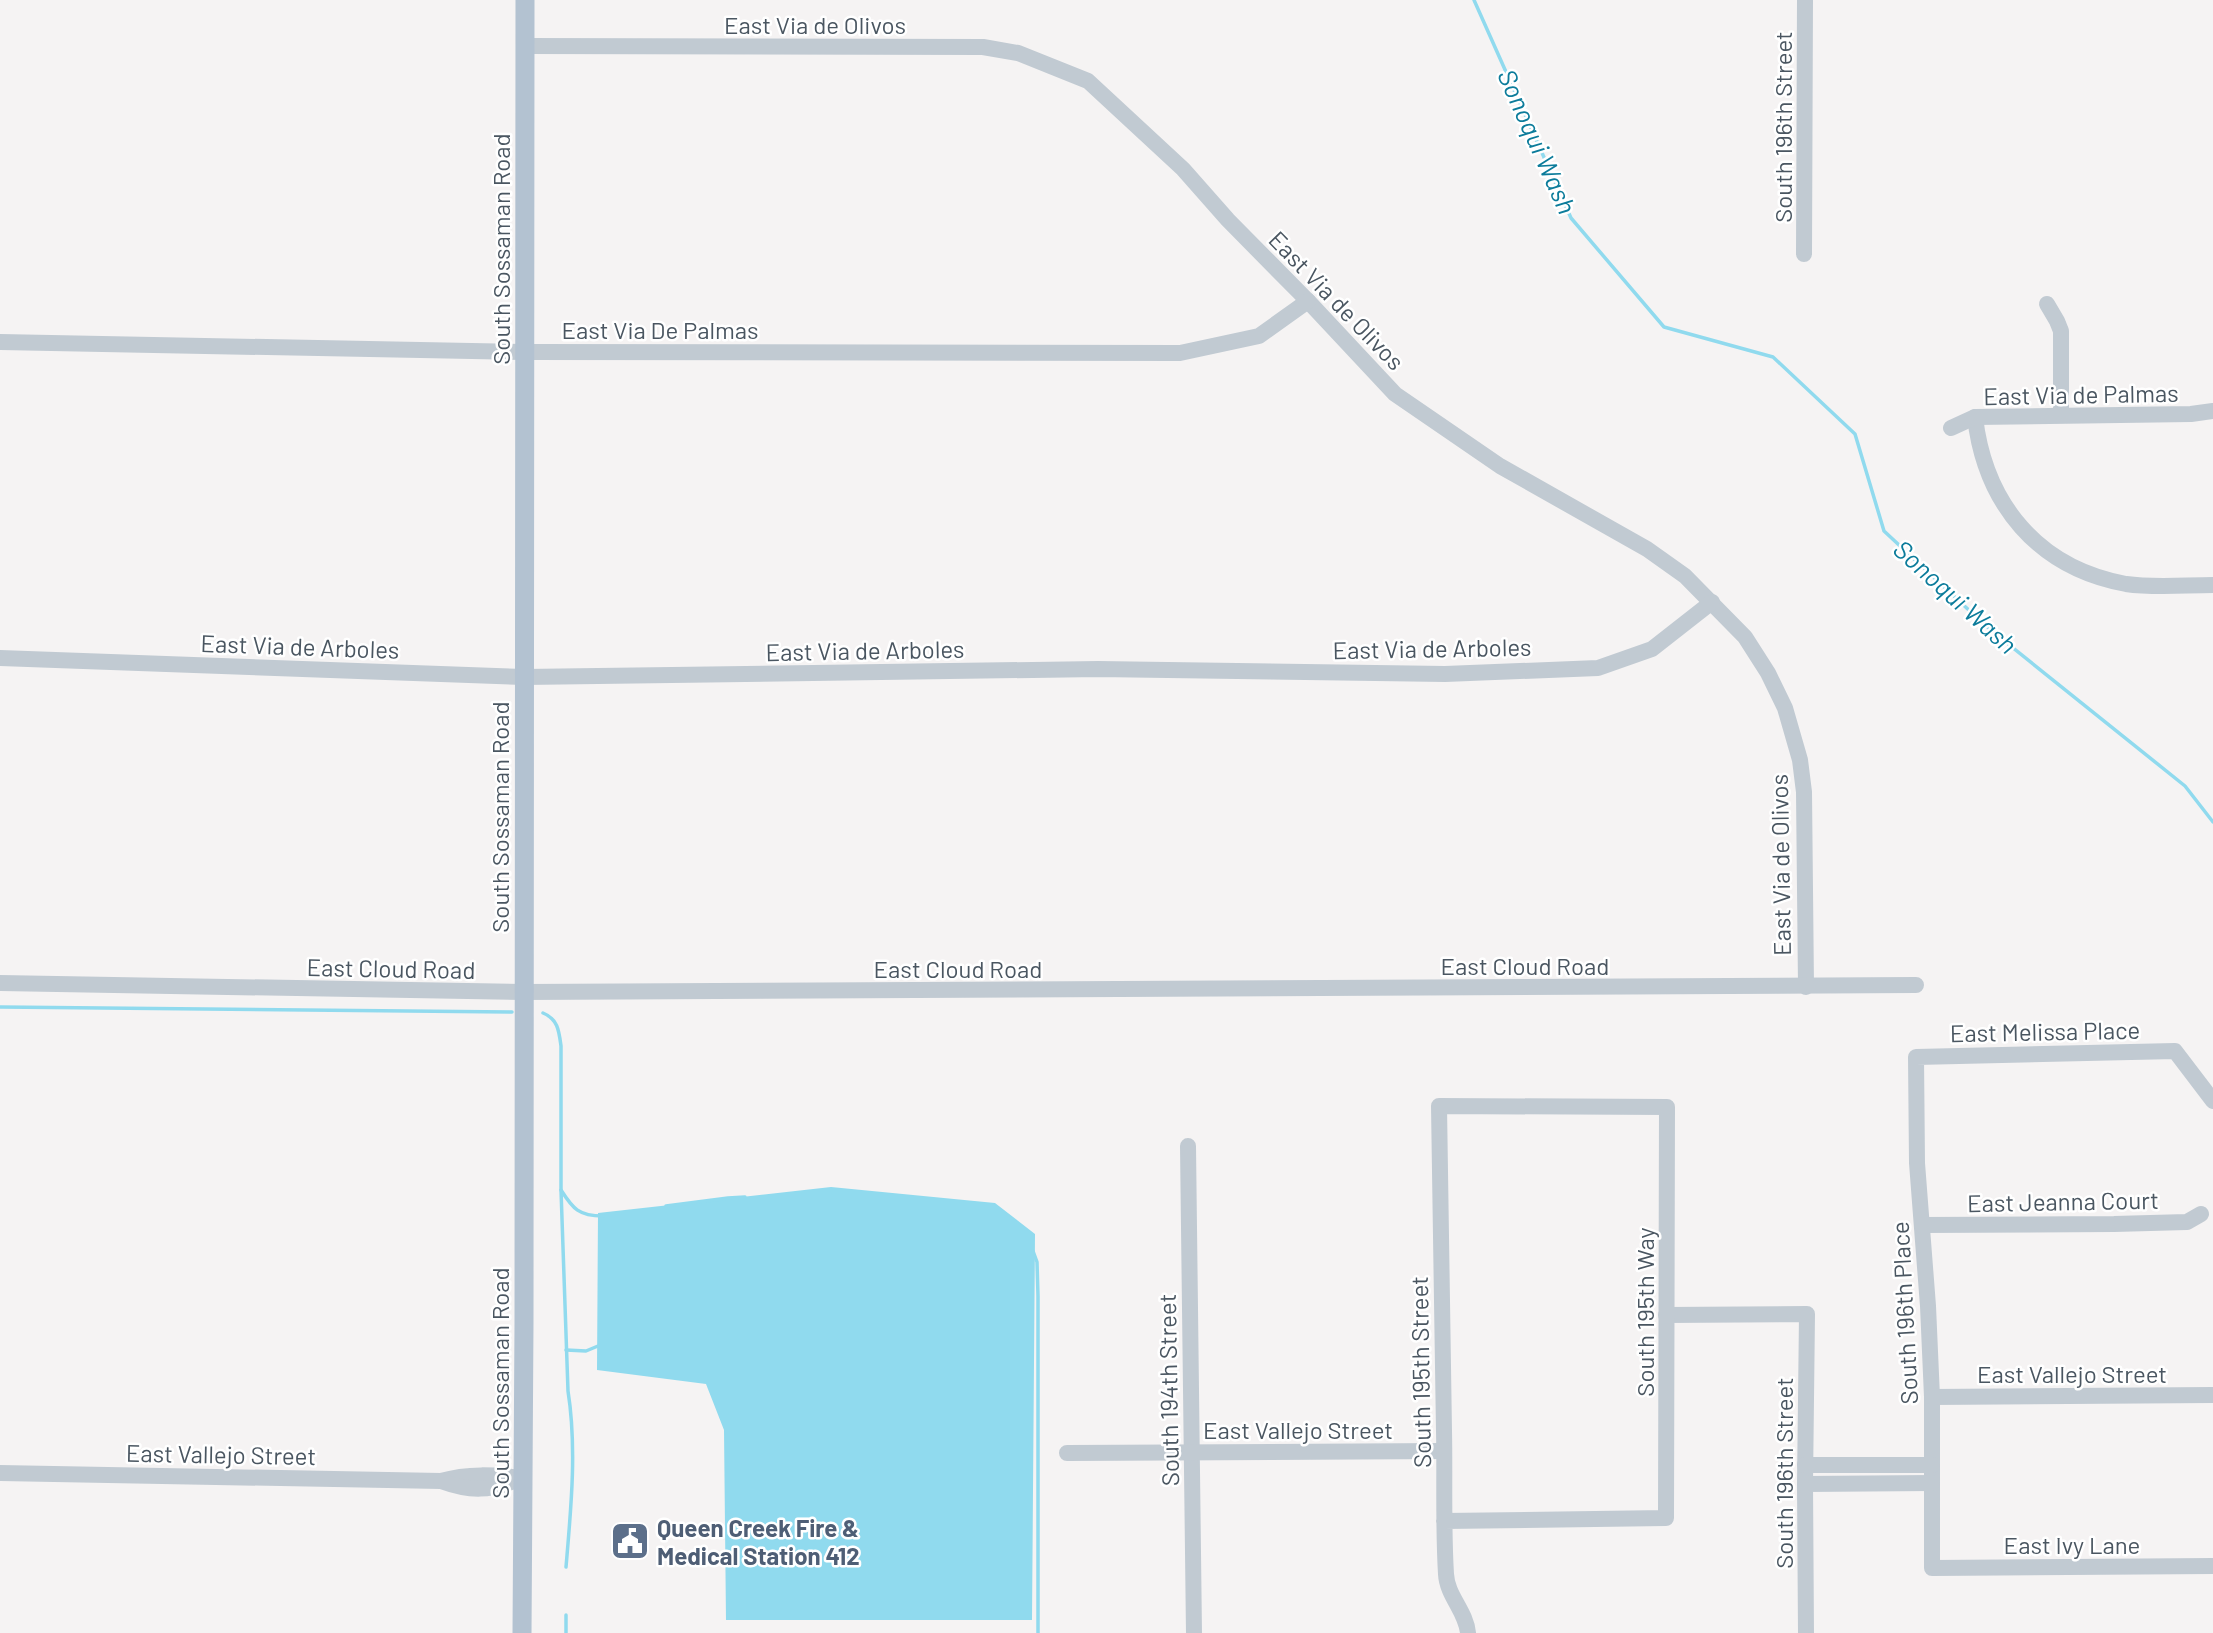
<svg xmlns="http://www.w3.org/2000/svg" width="2213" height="1633" viewBox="0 0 2213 1633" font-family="Barlow,sans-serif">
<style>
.water{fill:#90daee}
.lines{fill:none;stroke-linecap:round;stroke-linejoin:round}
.stream{stroke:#90daee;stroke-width:3.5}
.minor{stroke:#c1cad2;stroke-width:16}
.major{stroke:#b3c2d1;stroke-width:19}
.labels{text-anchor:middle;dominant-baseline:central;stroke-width:5;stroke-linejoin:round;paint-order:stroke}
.street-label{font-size:24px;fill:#4a5661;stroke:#fff}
.service-label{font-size:24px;font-weight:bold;fill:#4e5e75;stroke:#fff;text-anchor:start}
.water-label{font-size:26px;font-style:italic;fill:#0c7c9b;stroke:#fff}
</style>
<rect width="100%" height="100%" fill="#f5f3f3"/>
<polygon class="water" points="831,1187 995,1203 1035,1234 1032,1620 726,1620 724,1430 706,1384 597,1370 598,1213"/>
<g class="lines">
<g class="stream">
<polyline points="1474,0 1571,218 1664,327 1773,357 1855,434 1884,531 1987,627 2185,786 2213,822"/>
<polyline points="0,1007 512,1012"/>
<path d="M 543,1013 C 558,1019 559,1031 561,1046 L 561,1190 L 568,1391 C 577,1448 571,1509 566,1567"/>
<path d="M 561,1190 C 573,1209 579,1216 603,1216"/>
<polyline points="666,1206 728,1198 745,1197"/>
<polyline points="1033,1251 1037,1262 1038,1296 1038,1633"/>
<polyline points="566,1350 586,1351 598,1346"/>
<polyline points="566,1633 566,1615"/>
</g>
<g class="minor">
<polyline points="525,46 983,47 1018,53 1088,81 1183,169 1228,220 1308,301 1395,394 1500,466 1647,549 1685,576 1745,637 1768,673 1785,708 1800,760 1804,792 1806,987"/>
<polyline points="1804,254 1805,0"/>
<polyline points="2047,304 2057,321 2061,331 2061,415"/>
<polyline points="0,342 524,352 1180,353 1259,336 1308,301"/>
<path d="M 1975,417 C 1985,504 2038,568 2126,584 C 2154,588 2185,585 2213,585"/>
<polyline points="1951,428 1975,417 2191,414 2213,411"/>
<polyline points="0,658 524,677 1098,669 1445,674 1598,668 1652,649 1712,602"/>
<polyline points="0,983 524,992 1916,985"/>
<polyline points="2213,1101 2175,1051 1916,1057 1917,1163 1928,1306 1932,1397 1932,1568 2213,1566"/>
<polyline points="1188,1146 1194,1633"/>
<polyline points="1922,1225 2114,1224 2187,1222 2201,1214"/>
<polyline points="1666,1315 1807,1314 1805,1484 1806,1633"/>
<polyline points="1932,1397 2213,1395"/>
<polyline points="1067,1453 1444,1451"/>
<polyline points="1805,1465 1932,1465"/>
<path d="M 0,1473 L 441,1481 C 468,1473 494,1475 522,1478"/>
<path d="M 441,1481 C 471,1492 490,1491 519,1479"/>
<polyline points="1805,1484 1932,1483"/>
<path d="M 1444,1521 L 1666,1518 L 1667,1107 L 1439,1106 C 1441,1214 1443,1322 1444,1431 C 1445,1478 1443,1526 1446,1574 C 1447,1596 1466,1611 1468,1633"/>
</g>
<polyline class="major" points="522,1633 524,1323 525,0"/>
</g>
<defs>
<symbol id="civic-square" viewBox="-11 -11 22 22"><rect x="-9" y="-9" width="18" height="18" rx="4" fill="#5c6f8a" stroke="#fff"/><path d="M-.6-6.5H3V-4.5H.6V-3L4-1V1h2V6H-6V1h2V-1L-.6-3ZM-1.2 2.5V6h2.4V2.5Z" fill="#fff"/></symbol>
</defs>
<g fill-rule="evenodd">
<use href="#civic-square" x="608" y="1519" width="44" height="44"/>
</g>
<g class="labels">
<g class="street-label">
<text x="815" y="24">East Via de Olivos</text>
<text transform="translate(1782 127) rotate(-90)">South 196th Street</text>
<text transform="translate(500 249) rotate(-90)">South Sossaman Road</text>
<text transform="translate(1337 300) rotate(46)">East Via de Olivos</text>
<text x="660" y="329">East Via De Palmas</text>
<text transform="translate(2081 394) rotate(-1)">East Via de Palmas</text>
<text transform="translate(300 646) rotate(2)">East Via de Arboles</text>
<text transform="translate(1432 648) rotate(-1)">East Via de Arboles</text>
<text transform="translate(865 650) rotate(-1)">East Via de Arboles</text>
<text transform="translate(499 817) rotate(-90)">South Sossaman Road</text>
<text transform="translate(1780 865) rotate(-91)">East Via de Olivos</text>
<text x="1525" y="965">East Cloud Road</text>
<text transform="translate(391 968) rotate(1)">East Cloud Road</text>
<text x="958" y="968">East Cloud Road</text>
<text transform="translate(2045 1031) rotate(-1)">East Melissa Place</text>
<text transform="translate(2063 1201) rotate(-1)">East Jeanna Court</text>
<text transform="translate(1644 1312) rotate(-90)">South 195th Way</text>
<text transform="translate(1904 1313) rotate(-93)">South 196th Place</text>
<text transform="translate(1420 1372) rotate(-91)">South 195th Street</text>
<text x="2072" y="1373">East Vallejo Street</text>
<text transform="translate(499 1383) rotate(-90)">South Sossaman Road</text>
<text transform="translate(1168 1390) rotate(-91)">South 194th Street</text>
<text x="1298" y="1429">East Vallejo Street</text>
<text transform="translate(221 1454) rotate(1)">East Vallejo Street</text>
<text transform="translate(1783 1473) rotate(-90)">South 196th Street</text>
<text x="2072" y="1544">East Ivy Lane</text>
</g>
<g class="service-label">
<text x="657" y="1527">Queen Creek Fire &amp;<tspan x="657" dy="28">Medical Station 412</tspan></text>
</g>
<g class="water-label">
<text transform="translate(1538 141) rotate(66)">Sonoqui Wash</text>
<text transform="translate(1956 596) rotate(42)">Sonoqui Wash</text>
</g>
</g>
</svg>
